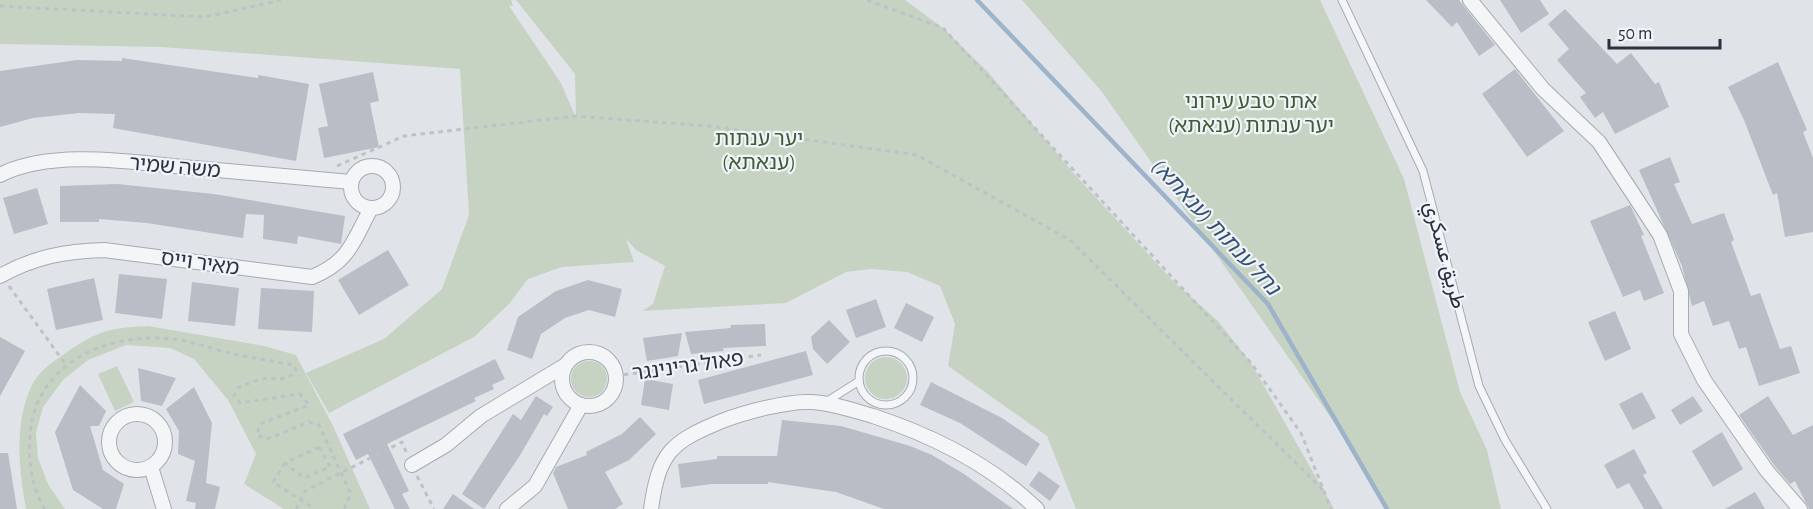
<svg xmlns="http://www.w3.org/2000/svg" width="1813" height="509" viewBox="0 0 1813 509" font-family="'Alegreya Sans',Vazirmatn,'Noto Sans Hebrew',sans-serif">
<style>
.green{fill:#c7d3c2}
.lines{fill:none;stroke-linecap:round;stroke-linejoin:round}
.stream{stroke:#9cb3c9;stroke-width:4.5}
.building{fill:#b8bdc6}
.lane-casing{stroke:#a5abb3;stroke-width:9}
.street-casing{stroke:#a5abb3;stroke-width:16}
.path{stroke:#bec2c7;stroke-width:3;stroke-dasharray:4.5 4.5;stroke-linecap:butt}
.lane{stroke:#f3f5f7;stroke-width:7}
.street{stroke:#f3f5f7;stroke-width:14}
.labels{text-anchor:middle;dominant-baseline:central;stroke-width:4.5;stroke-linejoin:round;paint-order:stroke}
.park-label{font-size:21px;fill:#3f5c37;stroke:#f0f3f7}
.street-label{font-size:21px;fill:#293240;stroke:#f0f3f7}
.water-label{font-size:22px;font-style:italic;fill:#345274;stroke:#f0f3f7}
</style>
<rect width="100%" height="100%" fill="#e0e4e9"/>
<g class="green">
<polygon points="0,0 511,0 513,6 509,6 561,83 576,118 575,74 516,0 905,0 943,28 988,72 1077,177 1172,280 1218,321 1251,363 1334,509 1076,509 1047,436 948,366 955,324 940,286 907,272 871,269 846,272 786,303 642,311 653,304 665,266 636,250 626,239 634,262 562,267 528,279 509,304 474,337 329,413 306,373 384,339 442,289 469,215 460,69 161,47 0,44"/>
<polygon points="1022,0 1320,0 1404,179 1460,392 1487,450 1501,509 1385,509 1357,455 1102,92"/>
<path d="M 148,326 L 264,346 L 296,355 L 334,428 L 370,509 L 284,509 L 244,484 L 256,454 L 228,400 L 194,359 L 170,348 L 126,345 L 88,360 L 63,380 L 43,407 L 36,433 L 38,458 L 48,484 L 65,509 L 26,509 C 19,470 14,424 31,387 C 38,371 53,362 67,352 C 99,330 110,328 148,326 Z"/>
<circle cx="886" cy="378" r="21"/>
<circle cx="589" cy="379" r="18"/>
<polygon points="117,366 134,402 115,411 98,374"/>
</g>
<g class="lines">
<polyline class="stream" points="977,0 1268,304 1387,509"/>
</g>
<g class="building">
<polygon points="1426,0 1459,0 1495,45 1479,56 1457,22 1452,27"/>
<polygon points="1500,0 1540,0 1549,14 1521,33"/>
<polygon points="1565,9 1617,64 1631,53 1655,84 1659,82 1669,107 1615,134 1603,112 1595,118 1580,97 1586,93 1557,60 1569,49 1548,24"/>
<polygon points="122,58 258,78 258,75 309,84 296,161 113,128 115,114 79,113 33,118 0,127 0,71 77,60 122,61"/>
<polygon points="1778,62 1807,130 1803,132 1813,158 1813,232 1785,237 1777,193 1773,195 1744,120 1728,87"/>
<polygon points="1515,69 1564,131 1527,157 1482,94"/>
<polygon points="373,72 379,101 370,103 379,147 324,158 318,128 328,126 319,84"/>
<polygon points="1670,157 1680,182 1674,184 1692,224 1724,213 1734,240 1731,242 1751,296 1760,293 1780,349 1791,346 1800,373 1759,386 1746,347 1739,349 1729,321 1713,326 1704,301 1692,306 1682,266 1639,170"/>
<polygon points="117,184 214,194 345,216 341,244 298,236 297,244 263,239 264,215 246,214 243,238 147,223 99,219 99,222 60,222 60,186"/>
<polygon points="37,188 48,224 14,234 3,198"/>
<polygon points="1630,205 1644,235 1641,236 1664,293 1644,301 1640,290 1623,297 1590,221"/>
<polygon points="388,250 409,285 359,315 338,280"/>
<polygon points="119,274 167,279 162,319 115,313"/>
<polygon points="94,278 103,320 56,330 47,289"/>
<polygon points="588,280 622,289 615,317 589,310 565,318 541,334 532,359 507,350 518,317 556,291"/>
<polygon points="192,282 239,288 235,326 188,321"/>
<polygon points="261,288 314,291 312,332 258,329"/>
<polygon points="876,299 886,327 856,338 846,310"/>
<polygon points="906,303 934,317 922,342 894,328"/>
<polygon points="1615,311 1631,349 1605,361 1588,322"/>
<polygon points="829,320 850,342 827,364 813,349 811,337"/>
<polygon points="765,324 766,346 723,348 724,351 691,354 685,332 731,328 730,325"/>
<polygon points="682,333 678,356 647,361 643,338"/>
<polygon points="0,337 25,351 0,396"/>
<polygon points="806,351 813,375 704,404 698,380"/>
<polygon points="495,359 505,379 492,385 494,389 474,398 476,401 387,444 409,491 402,494 410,509 395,509 368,454 356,460 343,434"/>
<polygon points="138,368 176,378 162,406 141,401"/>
<polygon points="645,379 673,384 669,410 641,405"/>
<polygon points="931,382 1002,418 1040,444 1026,466 960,423 920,405"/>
<polygon points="80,385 106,411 99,426 90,426 103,470 124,484 116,509 103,509 73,490 55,432"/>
<polygon points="194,387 212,423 206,483 220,487 215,509 195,509 196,503 186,501 195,461 178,454 179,431 166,409"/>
<polygon points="1642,392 1656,418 1633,430 1619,404"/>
<polygon points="536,396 553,407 547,416 544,414 519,457 484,509 462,494 513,414 521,420"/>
<polygon points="1693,396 1703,411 1680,425 1671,410"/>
<polygon points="1768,396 1793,435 1813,425 1813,509 1809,509 1795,481 1790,484 1774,465 1739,415"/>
<polygon points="640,417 656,434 629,460 605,472 623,504 615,509 568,509 553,473 556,467 587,455 586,452 622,434"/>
<polygon points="782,420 841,426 910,446 932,455 964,474 1013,509 884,509 836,492 768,482 768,484 712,484 681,488 678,464 717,459 717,456 777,456"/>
<polygon points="1722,432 1743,469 1713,487 1692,451"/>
<polygon points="1634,449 1647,473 1643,475 1663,509 1644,509 1629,483 1617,489 1604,465"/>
<polygon points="0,453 8,453 17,509 0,509"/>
<polygon points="1039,471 1060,486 1050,501 1029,485"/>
<polygon points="1755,492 1765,509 1725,509"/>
<polygon points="453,494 474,509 443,509"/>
</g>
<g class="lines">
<defs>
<g id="lane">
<polyline points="1342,0 1423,171 1479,386 1505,440 1547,509"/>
<circle cx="886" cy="378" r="27"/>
<polyline points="826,402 859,381"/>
</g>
<g id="street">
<polyline points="1470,0 1543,89 1599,142 1660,235 1681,291 1681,334 1704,380 1767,471 1800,509"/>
<circle cx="372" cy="187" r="21"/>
<path d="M 0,175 C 53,148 137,163 195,168 C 247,173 299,177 351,182"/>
<path d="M 0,276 C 34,257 65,251 104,250 L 312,277 C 349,262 353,242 371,208"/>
<circle cx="589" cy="379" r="27"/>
<circle cx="137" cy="442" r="28"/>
<polyline points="412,465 446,445 481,416 564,366"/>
<polyline points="151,467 164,509"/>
<polyline points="507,509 535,486 581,405"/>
<path d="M 651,509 C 659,452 671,442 722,421 C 745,412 787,401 811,402 C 832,403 852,410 873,416 C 934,436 990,464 1037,509"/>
</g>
</defs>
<use href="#lane" class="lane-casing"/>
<use href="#street" class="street-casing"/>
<g class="path">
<polyline points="867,0 943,28 1251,363 1301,433 1331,509"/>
<polyline points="0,6 205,17 281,0"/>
<polyline points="337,166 404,136 576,116 708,126 917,155 1070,240 1324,491"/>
<polyline points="9,286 66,365"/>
<polyline points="615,376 761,355"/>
<polygon points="319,447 330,467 304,478 285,463"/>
<polyline points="285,463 273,482 315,509"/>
<polyline points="417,476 434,509"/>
<path d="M 45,509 C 29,484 27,449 32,421 C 44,358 115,332 173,339 C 192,341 211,349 230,353 C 251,358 273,361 294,365 L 296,372 C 281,383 278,376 262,379 C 254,381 246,384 238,388 L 234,396 L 240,403 L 300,394 L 309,405 L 260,424 L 257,435 L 267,439 L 309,422 L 319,425 L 351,494 L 344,509"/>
<polyline points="296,509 305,491 402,442 407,454"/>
</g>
<use href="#lane" class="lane"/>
<use href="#street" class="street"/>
</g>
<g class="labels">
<g class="park-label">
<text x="1251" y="101">אתר טבע עירוני<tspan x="1251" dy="24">יער ענתות (ענאתא)</tspan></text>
<text x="759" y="138">יער ענתות<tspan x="759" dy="24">(ענאתא)</tspan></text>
</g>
<g class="street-label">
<text transform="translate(175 167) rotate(5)">משה שמיר</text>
<text transform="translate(1445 255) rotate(75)">طريق عسكري</text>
<text transform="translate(200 263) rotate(8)">מאיר וייס</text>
<text transform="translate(688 366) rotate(-8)">פאול גרינינגר</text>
</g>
<g class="water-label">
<text transform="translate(1216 227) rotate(47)">נחל ענתות (ענאתא)</text>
</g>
</g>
<path d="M1609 39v9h111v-9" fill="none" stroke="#293240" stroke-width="3"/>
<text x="1618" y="39" font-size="18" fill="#293240" stroke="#f0f3f7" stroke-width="4.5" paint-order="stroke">50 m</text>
</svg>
